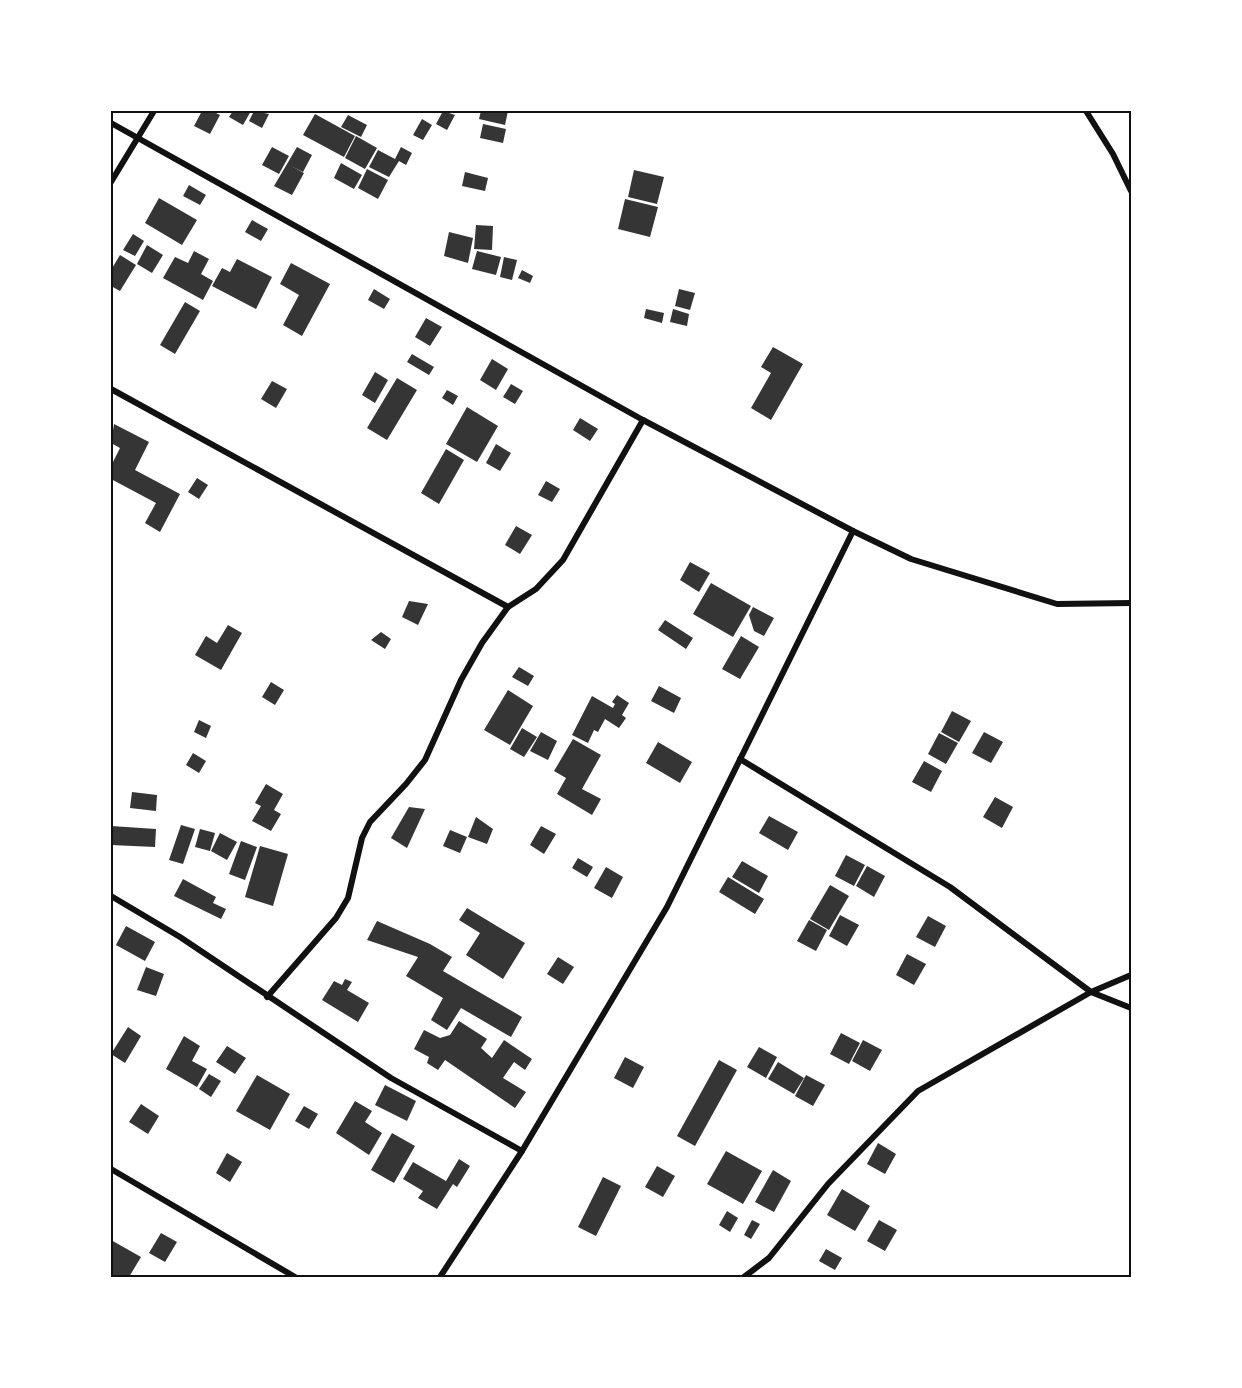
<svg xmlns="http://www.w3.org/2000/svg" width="1242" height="1388" viewBox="0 0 1242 1388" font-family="Figtree,sans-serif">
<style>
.building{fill:#353535}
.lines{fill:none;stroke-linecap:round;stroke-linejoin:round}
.minor{stroke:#111;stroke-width:6}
.neatline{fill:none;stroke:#111;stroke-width:2}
</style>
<rect width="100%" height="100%" fill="#fff"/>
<g class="building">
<polygon points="202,111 212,111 220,115 210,134 194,126"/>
<polygon points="233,111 251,111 243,125 229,117"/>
<polygon points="254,111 269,114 262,128 249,121"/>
<polygon points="443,111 455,115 447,130 436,124"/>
<polygon points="481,111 508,111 505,125 479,119"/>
<polygon points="315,114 355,136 344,157 303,135"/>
<polygon points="348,115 367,125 361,137 341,127"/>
<polygon points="422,119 432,125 423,140 413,135"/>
<polygon points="483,124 506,129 503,143 480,138"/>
<polygon points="356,136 377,148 365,169 345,158"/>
<polygon points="272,147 289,156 279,174 262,165"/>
<polygon points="297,147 312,155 303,172 291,166 304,173 292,195 274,186"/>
<polygon points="401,147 412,153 406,165 399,161 389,177 369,167 378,150 395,159"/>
<polygon points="341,163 362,175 354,189 334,178"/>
<polygon points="367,169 388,180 378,199 358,188"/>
<polygon points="634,170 664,177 657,204 628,197"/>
<polygon points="465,172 488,178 485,191 462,186"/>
<polygon points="189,185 206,195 200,205 183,196"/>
<polygon points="159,198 197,220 182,245 145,223"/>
<polygon points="625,199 658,207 650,237 618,229"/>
<polygon points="252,220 268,229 261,241 245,232"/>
<polygon points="476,225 493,226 492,250 474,249"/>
<polygon points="449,232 473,238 468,263 444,256"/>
<polygon points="133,234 144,241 135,256 123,250"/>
<polygon points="147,245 163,255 152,273 137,264"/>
<polygon points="194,251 209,259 201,274 213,281 203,300 163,278 175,257 188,263"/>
<polygon points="477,251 501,257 496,275 472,269"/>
<polygon points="120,255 136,265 120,291 111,286 111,270"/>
<polygon points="504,257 517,260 512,280 500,277"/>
<polygon points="237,259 272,277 256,309 212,286 222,268 230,272"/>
<polygon points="291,263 330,284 302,336 283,325 299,295 280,284"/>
<polygon points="522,270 533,276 530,283 518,278"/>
<polygon points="374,289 390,299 384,309 368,300"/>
<polygon points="679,289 695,293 690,310 675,306"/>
<polygon points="185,302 200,311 175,354 160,345"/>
<polygon points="646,309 664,313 662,323 644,318"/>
<polygon points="673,309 689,314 687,326 670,322"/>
<polygon points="426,318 442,327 430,346 415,337"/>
<polygon points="773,347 803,364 771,420 751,408 771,373 761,367"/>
<polygon points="412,354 434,367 429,375 407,362"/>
<polygon points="492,359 508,369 496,390 480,380"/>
<polygon points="375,372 388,380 375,403 362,395"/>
<polygon points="397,378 417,390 387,440 367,428"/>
<polygon points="272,381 287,389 276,408 261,399"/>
<polygon points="511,384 523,391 515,404 503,397"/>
<polygon points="447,390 458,396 453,405 442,398"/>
<polygon points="467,407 498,426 477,462 446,444"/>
<polygon points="580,418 598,429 590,441 573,430"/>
<polygon points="114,424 149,442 135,470 180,494 160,532 145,523 156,503 111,479 111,466 120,448 111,443"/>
<polygon points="496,444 511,453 500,471 486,463"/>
<polygon points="446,449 464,460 439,504 421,493"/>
<polygon points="197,478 208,485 199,499 188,492"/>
<polygon points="546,481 560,489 552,502 538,495"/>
<polygon points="516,526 532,535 520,554 505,545"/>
<polygon points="690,562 710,573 699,592 680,580"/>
<polygon points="711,583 751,606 733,637 693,614"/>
<polygon points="409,601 428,604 418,625 402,617"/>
<polygon points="753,607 774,618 764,636 754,631 749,615"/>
<polygon points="665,620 693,638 686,649 658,630"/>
<polygon points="228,625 242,633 221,670 195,655 206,636 217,643"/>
<polygon points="381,632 391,639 385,649 371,640"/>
<polygon points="741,636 759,647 740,679 722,669"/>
<polygon points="519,667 534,676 528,686 512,677"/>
<polygon points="271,682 284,690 275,705 262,697"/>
<polygon points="659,686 681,698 674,713 651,701"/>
<polygon points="508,690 533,706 510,745 484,730"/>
<polygon points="617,695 629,703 622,715 626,718 619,728 605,719 598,732 594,730 588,743 572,735 592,696 613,708 615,704 612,702"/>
<polygon points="952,711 971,721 959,742 941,732"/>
<polygon points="199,720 211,726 206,738 194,732"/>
<polygon points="522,728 537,737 524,757 510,749"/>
<polygon points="541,732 557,741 548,760 530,751"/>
<polygon points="984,732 1003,742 991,763 972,753"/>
<polygon points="939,733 958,743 946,764 928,754"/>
<polygon points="573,739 601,755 582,789 601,799 592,815 557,794 566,778 554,771"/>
<polygon points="658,742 692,762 680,783 646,763"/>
<polygon points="193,753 206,761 199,773 186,765"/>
<polygon points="924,761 942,771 931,792 912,782"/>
<polygon points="266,784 283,794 274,810 281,814 271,831 252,821 261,806 255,803"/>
<polygon points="132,792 157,795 156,811 130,808"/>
<polygon points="995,797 1013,807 1002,828 983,817"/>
<polygon points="409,807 425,809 407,848 391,838"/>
<polygon points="769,816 798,832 788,850 759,833"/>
<polygon points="476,817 493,829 487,844 468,837"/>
<polygon points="181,825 195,829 183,864 169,860"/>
<polygon points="111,826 156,829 155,847 111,845"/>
<polygon points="541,826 556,834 544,854 530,845"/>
<polygon points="200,829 215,833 210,851 195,847"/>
<polygon points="450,830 467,837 460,853 443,846"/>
<polygon points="220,833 237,842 227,860 211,851"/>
<polygon points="241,841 257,847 245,880 229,874"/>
<polygon points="260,846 288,854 273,906 245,897"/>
<polygon points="846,855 865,865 854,886 835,876"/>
<polygon points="578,858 593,867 587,877 572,868"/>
<polygon points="742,861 768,876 759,893 732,877"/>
<polygon points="867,866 885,876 874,897 856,886"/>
<polygon points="606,867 623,877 612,898 594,888"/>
<polygon points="728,877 764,899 755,914 719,892"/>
<polygon points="183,879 216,897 213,903 226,909 221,919 174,896"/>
<polygon points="830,885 849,896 829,930 810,919"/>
<polygon points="467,908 525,943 503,979 466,955 480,933 459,920"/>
<polygon points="840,915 859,925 847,946 829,936"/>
<polygon points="928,916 946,926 935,947 916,937"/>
<polygon points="809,920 827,930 816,951 797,941"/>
<polygon points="377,921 430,944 452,957 443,971 522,1017 511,1037 461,1008 447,1030 431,1020 443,998 406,976 418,957 367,940"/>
<polygon points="126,926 155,942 145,961 116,945"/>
<polygon points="907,954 926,964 914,985 896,975"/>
<polygon points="558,957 574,967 563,984 547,974"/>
<polygon points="146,967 164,974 156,996 137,990"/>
<polygon points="345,979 352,982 347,990 369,1003 358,1022 322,1000 334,981 342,985"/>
<polygon points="459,1021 487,1039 481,1048 492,1058 504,1040 532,1059 525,1070 514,1062 503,1078 526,1092 515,1108 445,1060 438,1070 427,1063 429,1057 414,1049 424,1030 440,1038 450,1035"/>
<polygon points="128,1027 141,1036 125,1063 111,1054"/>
<polygon points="841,1033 860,1043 849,1064 830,1054"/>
<polygon points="184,1036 200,1046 192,1061 207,1069 197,1087 166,1069"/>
<polygon points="863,1040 882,1050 870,1071 852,1061"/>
<polygon points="227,1046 246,1058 235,1074 216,1062"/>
<polygon points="759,1047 777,1057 766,1078 747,1067"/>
<polygon points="625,1057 644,1067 633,1088 614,1078"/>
<polygon points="719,1060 737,1070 695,1146 677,1136"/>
<polygon points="778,1062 804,1078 794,1094 768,1079"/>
<polygon points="209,1074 221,1081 211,1097 199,1089"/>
<polygon points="257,1075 290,1094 270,1130 236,1111"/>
<polygon points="806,1075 825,1085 813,1106 795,1096"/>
<polygon points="385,1085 416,1101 407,1121 375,1105"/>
<polygon points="355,1101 372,1111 365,1122 382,1133 369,1155 336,1133"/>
<polygon points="141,1104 159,1116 148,1134 129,1122"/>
<polygon points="304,1106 318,1114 309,1129 295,1121"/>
<polygon points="392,1133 415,1146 394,1183 371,1170"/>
<polygon points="878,1143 896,1154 885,1174 867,1164"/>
<polygon points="726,1151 762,1171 743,1204 707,1184"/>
<polygon points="227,1153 242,1162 230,1182 216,1173"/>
<polygon points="459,1159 470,1166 457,1187 453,1184 437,1209 418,1198 423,1191 403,1179 413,1162 446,1181"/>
<polygon points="657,1166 675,1176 663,1197 645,1187"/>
<polygon points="773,1170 791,1181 774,1212 755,1202"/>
<polygon points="603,1177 621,1186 596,1236 578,1227"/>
<polygon points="842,1189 870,1206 855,1231 827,1215"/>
<polygon points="727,1211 738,1218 730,1232 719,1225"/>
<polygon points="752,1220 760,1224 751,1239 744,1235"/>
<polygon points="879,1220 897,1230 885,1251 867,1241"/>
<polygon points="161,1233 177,1242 165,1262 149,1253"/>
<polygon points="111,1240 141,1257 129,1277 111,1277"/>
<polygon points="826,1249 842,1258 835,1270 819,1261"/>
</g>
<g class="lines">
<g class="minor">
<polyline points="1086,111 1113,154 1131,191"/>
<polyline points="111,123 643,420 853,531 911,559 1057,604 1131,603"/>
<polyline points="111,182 154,111"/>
<polyline points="111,389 508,607"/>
<polyline points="740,759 950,887 1091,992 1131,1008"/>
<polyline points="111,896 180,937 391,1078 522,1151"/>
<polyline points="267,997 336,918 348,898 362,838 370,822 406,784 425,760 461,680 482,643 508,607 536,589 563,560 643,420"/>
<polyline points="111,1169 295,1277"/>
<polyline points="440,1277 522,1151 667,907 853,531"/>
<polyline points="744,1277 769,1258 828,1184 918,1091 1091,992 1131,975"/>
</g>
</g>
<rect width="1242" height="1388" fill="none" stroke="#ffffff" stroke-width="225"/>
<rect x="112" y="112" width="1018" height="1164" class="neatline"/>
</svg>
